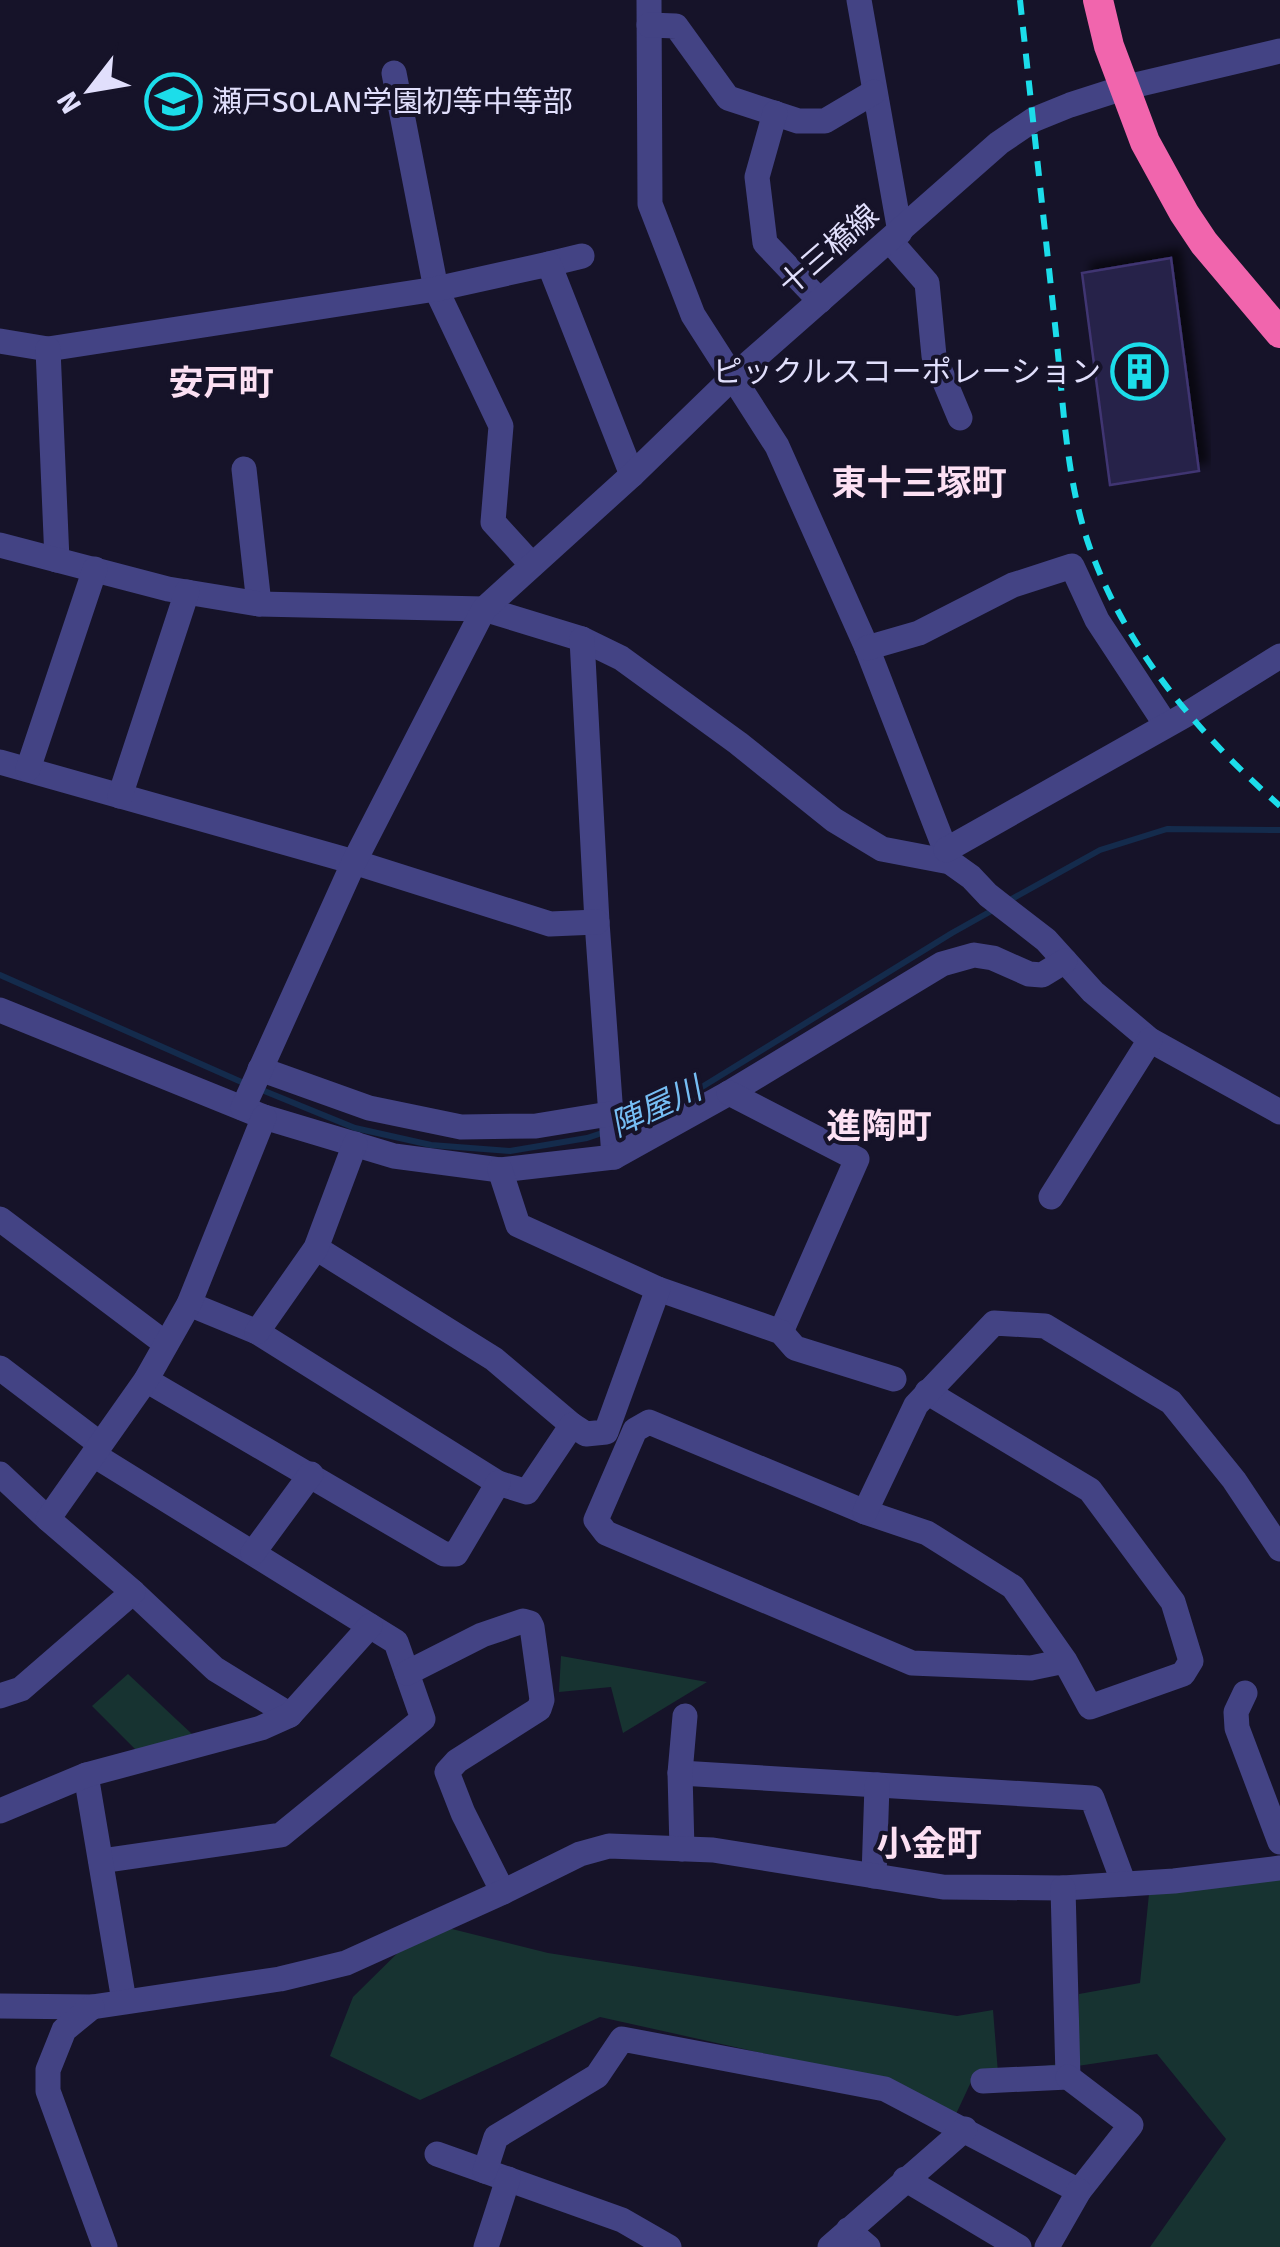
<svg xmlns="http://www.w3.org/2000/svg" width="1280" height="2247" viewBox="0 0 1280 2247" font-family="Signika,'Noto Sans JP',sans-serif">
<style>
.green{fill:#173331}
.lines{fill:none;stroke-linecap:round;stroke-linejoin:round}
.stream{stroke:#142b4c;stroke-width:6}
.building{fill:#282149;stroke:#3f3572;stroke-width:2.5;filter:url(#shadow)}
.minor{stroke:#434384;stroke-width:25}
.highway{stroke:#f165ad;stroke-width:30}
.rail{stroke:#1cddea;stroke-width:6;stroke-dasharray:15 12;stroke-linecap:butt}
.labels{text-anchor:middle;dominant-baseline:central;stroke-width:8;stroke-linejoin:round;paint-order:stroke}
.poi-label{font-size:30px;fill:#e1dffc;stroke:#161329;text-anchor:start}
.street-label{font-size:30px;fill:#e1dffc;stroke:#161329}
.water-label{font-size:32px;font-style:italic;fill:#76bdf3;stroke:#161329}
.quarter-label{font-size:35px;font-weight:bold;fill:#fce0f3;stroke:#161329}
</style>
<defs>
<filter id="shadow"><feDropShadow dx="9" dy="-9" stdDeviation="5" flood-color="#0009"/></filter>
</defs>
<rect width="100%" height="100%" fill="#161329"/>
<g class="green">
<polygon points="561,1656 707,1682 623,1733 611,1687 559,1692"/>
<polygon points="128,1674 194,1736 137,1751 92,1706"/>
<polygon points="1280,1878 1280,2247 1150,2247 1226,2139 1157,2054 971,2082 956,2114 883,2080 600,2017 420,2100 330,2056 353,1997 428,1923 548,1953 957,2016 993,2010 998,2073 1079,2061 1079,1994 1140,1983 1149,1894"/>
</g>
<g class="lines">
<g class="stream">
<polyline points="1008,901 1100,850 1167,829 1280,830"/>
<polyline points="0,975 246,1084"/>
<polyline points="257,1088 355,1128 431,1145 510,1151 587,1138 608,1131"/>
<polyline points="620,1126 663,1111 952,933 993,910"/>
</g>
</g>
<polygon class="building" points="1171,258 1199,471 1110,485 1082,273"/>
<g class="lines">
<g class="minor">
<polyline points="649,0 650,204 693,315 777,446 867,648 950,862"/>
<polyline points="859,0 900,232"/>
<polyline points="649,25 676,26 728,98 798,121 825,121 874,92"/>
<polyline points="394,73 436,289 501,426 493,522 532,565"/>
<polyline points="775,113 757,177 765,243 820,301"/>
<polyline points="890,241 927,283 934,356 960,418"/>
<polyline points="549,264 582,256"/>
<polyline points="0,341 48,349 436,289 549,264 632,475"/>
<polyline points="48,349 57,560"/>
<polyline points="244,469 259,604"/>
<polyline points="0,545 168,589 259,604 484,609 582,639 621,658 738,743 834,820 882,849 950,862 971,877 988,895 1046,940 1093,992 1150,1040 1280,1112"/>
<polyline points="582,639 597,922 614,1157"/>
<polyline points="867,648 919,633 1013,585 1072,566 1097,620 1166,725"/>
<polyline points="0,762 354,862 550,924 597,922"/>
<polyline points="28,769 95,569"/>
<polyline points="120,796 187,592"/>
<polyline points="946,850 1187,714 1280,656"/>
<polyline points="0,1010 264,1117 394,1156 500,1170 614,1157 729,1093 942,964 974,955 993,958 1029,974 1042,975 1065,961"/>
<polyline points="260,1069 369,1108 461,1127 536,1126 609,1114"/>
<polyline points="729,1093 857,1159 781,1332"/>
<polyline points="243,1108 354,862 484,609 632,475 732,378 999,143 1033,120 1070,105 1123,88 1280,51"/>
<polyline points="1051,1197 1150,1040"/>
<polyline points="0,1219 166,1344"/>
<polyline points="316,1248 494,1359 572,1425"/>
<polyline points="658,1289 781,1332 795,1348 894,1379"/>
<polyline points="189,1304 257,1332 498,1483 527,1492 572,1425 586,1434 606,1432 658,1289 518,1225 500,1170"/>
<polyline points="257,1332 316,1248 355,1144"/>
<polyline points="0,1368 100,1444"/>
<polyline points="146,1380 444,1554 456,1554 498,1483"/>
<polyline points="927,1392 1090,1490 1173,1602 1191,1661 1183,1674 1090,1707 1065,1661 1013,1587 927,1533 865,1512 649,1422 635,1430 596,1520 606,1533 912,1663 1031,1668 1065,1661"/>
<polyline points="94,1455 396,1642 423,1719 281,1835 101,1861"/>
<polyline points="0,1474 48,1519"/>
<polyline points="865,1512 916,1405 994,1323 1045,1326 1171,1402 1234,1480 1280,1549"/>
<polyline points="253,1553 311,1474"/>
<polyline points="133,1592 215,1669 290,1715"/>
<polyline points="407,1673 482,1635 523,1621 530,1623 532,1627 542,1700 539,1709 457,1761 447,1772 463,1813 503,1892"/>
<polyline points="1245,1693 1236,1712 1237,1728 1280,1842"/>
<polyline points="0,1696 21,1689 133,1592 48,1519 146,1380 189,1304 264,1117"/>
<polyline points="680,1773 1092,1798 1124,1884"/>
<polyline points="86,1775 124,2001"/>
<polyline points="0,1811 86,1775 261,1728 290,1715 370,1626"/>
<polyline points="682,1849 680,1773 685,1716"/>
<polyline points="874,1876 877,1785"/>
<polyline points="0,2006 92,2007 280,1979 346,1963 503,1892 580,1854 609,1846 713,1850 943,1887 1063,1888 1174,1881 1280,1868"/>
<polyline points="92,2007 64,2030 48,2070 48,2091 105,2247"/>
<polyline points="983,2081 1068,2077 1063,1888"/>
<polyline points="437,2154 622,2220 669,2247"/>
<polyline points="485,2171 496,2137 597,2076 622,2039 885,2089 1079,2191 1131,2125 1068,2077"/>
<polyline points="905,2179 1019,2247"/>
<polyline points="848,2230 868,2247"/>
<polyline points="486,2247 508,2179"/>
<polyline points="830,2247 965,2129"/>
<polyline points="1047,2247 1079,2191"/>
</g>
<polyline class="highway" points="1098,0 1109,46 1145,142 1184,213 1204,243 1280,333"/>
<path class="rail" d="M 1020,0 C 1032,111 1044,222 1056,334 C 1064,409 1066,488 1094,559 C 1132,657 1202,737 1280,806"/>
</g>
<defs>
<symbol id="school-ring" viewBox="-11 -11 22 22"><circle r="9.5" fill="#161329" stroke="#1cddea" stroke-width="1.5"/><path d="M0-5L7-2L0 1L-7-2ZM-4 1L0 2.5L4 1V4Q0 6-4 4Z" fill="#1cddea"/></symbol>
<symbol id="building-ring" viewBox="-11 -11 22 22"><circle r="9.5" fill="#161329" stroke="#1cddea" stroke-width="1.5"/><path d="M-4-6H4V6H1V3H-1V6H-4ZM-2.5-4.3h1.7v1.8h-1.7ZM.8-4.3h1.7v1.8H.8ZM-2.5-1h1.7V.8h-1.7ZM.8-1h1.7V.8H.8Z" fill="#1cddea"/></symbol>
</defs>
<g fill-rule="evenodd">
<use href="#school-ring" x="142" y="70" width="63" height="63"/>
<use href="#building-ring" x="1108" y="340" width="63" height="63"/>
</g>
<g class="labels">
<g class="poi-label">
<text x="212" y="102">瀬戸SOLAN学園初等中等部</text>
<text x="1101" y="372" text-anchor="end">ピックルスコーポレーション</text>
</g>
<g class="street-label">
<text transform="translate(829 250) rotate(-41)">十三橋線</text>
</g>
<g class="water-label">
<text transform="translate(656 1107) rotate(-25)">陣屋川</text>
</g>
<g class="quarter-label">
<text x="221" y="383">安戸町</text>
<text x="919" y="483">東十三塚町</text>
<text x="879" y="1126">進陶町</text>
<text x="929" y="1844">小金町</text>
</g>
</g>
<g transform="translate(90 90) rotate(239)" stroke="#161329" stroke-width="8" paint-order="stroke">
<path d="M0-8L18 38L0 25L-18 38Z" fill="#e1dffc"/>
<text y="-15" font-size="28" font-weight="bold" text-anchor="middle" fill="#e1dffc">N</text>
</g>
</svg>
